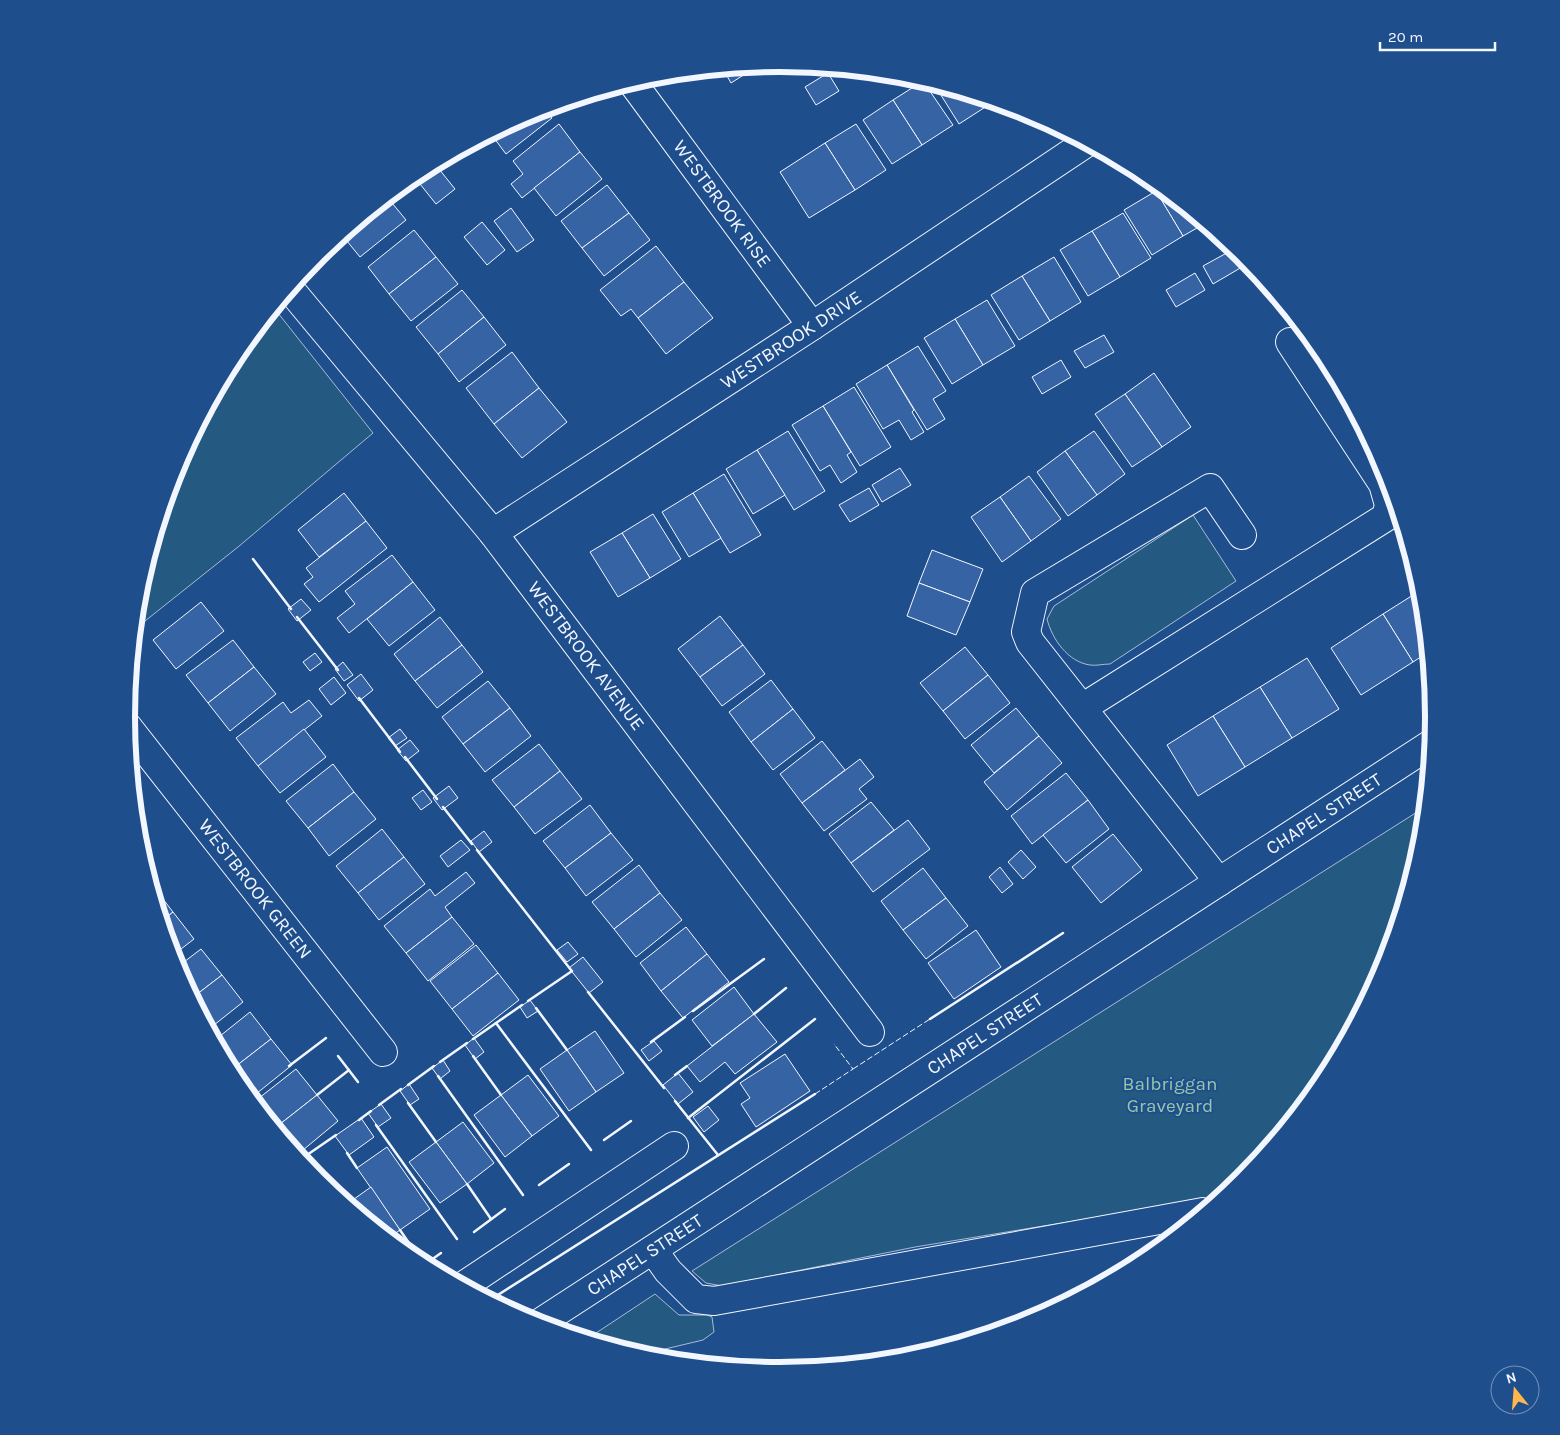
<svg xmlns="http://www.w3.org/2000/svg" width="1560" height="1435" viewBox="0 0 1560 1435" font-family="Karla,sans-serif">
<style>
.green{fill:#245a82;stroke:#a8bbd7}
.building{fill:#3563a3;stroke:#f2f6ff}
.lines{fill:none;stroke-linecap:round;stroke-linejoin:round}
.minor-casing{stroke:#f2f6ff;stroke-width:30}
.secondary-casing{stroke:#f2f6ff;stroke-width:30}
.minor{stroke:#1f4e8c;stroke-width:28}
.secondary{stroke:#1f4e8c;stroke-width:28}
.fence{stroke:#f2f6ff;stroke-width:1;stroke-dasharray:6 2.5;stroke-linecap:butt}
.wall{stroke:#f2f6ff;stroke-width:2.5}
.labels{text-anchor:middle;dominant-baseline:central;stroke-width:4;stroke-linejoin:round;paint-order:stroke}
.street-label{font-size:19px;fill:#f2f6ff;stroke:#1f4e8c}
.park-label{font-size:19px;fill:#97c8a6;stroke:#1f4e8c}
.rim{fill:none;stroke:#f2f6ff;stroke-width:6}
</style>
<rect width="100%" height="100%" fill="#1f4e8c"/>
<g class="green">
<polygon points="274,308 373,433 238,547 135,629 139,590 176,467 237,354"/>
<path d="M 1193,515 L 1236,581 L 1110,664 C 1103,664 1096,666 1090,665 C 1068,662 1052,639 1047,619 L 1054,606 Z"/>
<polygon points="1425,807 1421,845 1384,968 1323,1081 1242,1180 1221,1197 915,1247 722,1286 706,1283 692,1271"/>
<polygon points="655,1294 679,1315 707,1315 712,1317 714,1332 703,1340 640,1355 587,1339"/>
</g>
<g class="building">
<polygon points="752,67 753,69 731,83 723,69"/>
<polygon points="828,73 839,91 816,105 805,87"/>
<polygon points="923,81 953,125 922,145 893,100"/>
<polygon points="934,84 988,101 990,104 959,124"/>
<polygon points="893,100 922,145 892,164 863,120"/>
<polygon points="545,109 552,118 506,154 491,134 530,113"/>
<polygon points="559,124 580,152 522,198 511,184 523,174 513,161"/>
<polygon points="856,124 886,170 855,190 825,143"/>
<polygon points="825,143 855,190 809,218 780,172"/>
<polygon points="580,152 602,179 556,216 534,188"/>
<polygon points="439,169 455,189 436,204 420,184"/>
<polygon points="607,185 629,213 582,248 561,221"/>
<polygon points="1161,188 1204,224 1183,236 1156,191"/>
<polygon points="1156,191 1183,236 1152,255 1124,210"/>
<polygon points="388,198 406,220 360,257 342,235"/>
<polygon points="511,208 534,240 517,252 494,221"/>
<polygon points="629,213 650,240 604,276 582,248"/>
<polygon points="1123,213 1151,258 1120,277 1092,231"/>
<polygon points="482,222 505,250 487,265 464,237"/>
<polygon points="414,230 436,257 389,294 368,267"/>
<polygon points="1092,231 1120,277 1088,296 1060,250"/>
<polygon points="656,246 684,282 638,318 631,309 621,316 600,290"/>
<polygon points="1232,250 1242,267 1213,284 1203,266"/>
<polygon points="436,257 458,284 411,321 389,294"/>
<polygon points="1054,257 1081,302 1050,321 1022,276"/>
<polygon points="1195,273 1205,290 1176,307 1166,290"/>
<polygon points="1022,276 1050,321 1019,340 991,295"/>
<polygon points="684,282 713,318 666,354 638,318"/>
<polygon points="462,290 484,317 438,354 416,327"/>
<polygon points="987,300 1015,346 983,365 955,319"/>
<polygon points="484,317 506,345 459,382 438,354"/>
<polygon points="955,319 983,365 952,384 924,338"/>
<polygon points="1104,335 1114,352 1085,368 1074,351"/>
<polygon points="918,346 946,391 933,399 945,419 927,430 887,365"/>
<polygon points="512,352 539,388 494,424 466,388"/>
<polygon points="1061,360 1071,377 1042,394 1032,377"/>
<polygon points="887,365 914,410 912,412 924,432 911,440 899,420 883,429 856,384"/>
<polygon points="1154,373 1191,427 1162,447 1125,394"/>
<polygon points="854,387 891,447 860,466 823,406"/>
<polygon points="539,388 567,422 522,458 494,424"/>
<polygon points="1125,394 1162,447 1132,467 1095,414"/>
<polygon points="823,406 851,452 847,455 857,472 841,483 830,465 820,471 792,425"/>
<polygon points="788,431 825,491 794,510 757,450"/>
<polygon points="1094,431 1125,474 1097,495 1065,451"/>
<polygon points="757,450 785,495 753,514 726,469"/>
<polygon points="1065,451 1097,495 1068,516 1037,472"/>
<polygon points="900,468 911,485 882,502 872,485"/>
<polygon points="724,474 761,535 730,553 693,493"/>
<polygon points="1029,476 1061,519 1031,541 1000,497"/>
<polygon points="869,488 879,505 850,522 839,505"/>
<polygon points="344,493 366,521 319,557 298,530"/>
<polygon points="693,493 721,538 689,557 662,512"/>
<polygon points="1000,497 1031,541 1002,562 971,517"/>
<polygon points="653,514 681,559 650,578 622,533"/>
<polygon points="366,521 387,548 319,602 304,584 313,577 306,568"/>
<polygon points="622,533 650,578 618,597 590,552"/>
<polygon points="932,550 983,569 970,602 919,583"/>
<polygon points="392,555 413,582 349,633 337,618 355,604 345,591"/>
<polygon points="413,582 435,610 389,646 367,619"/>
<polygon points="919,583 970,602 956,635 907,616"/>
<polygon points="1421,590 1427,653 1413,662 1383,614"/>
<polygon points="301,599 311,610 297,621 288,609"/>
<polygon points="201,602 224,631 176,669 153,640"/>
<polygon points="1383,614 1413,662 1361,695 1331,648"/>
<polygon points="720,616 743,645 700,677 678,649"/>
<polygon points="440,617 462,645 415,681 394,654"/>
<polygon points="233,640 254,667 208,703 186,675"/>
<polygon points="462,645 483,672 437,708 415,681"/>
<polygon points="743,645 765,674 722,706 700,677"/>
<polygon points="965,647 988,675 943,711 920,683"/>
<polygon points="315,653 322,662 310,671 303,662"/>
<polygon points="1307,658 1339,709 1292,738 1260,687"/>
<polygon points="343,662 353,675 344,681 335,669"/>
<polygon points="254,667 276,694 230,731 208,703"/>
<polygon points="361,674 373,690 359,701 347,685"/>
<polygon points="988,675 1010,703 965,739 943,711"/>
<polygon points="334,677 346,693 331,705 319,689"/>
<polygon points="771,680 793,709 751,742 729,712"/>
<polygon points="488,681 510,708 463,744 442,717"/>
<polygon points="1260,687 1292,738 1245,767 1213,716"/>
<polygon points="309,700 322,716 258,766 236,738 283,702 291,713"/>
<polygon points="510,708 531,736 485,772 463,744"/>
<polygon points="1016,708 1039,736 994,773 971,745"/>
<polygon points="793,709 815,738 773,770 751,742"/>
<polygon points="1213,716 1245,767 1198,796 1167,745"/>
<polygon points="304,729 326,757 280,793 258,766"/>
<polygon points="400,729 407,738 395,746 388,738"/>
<polygon points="1039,736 1062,763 1007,810 984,782"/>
<polygon points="410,740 419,751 406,761 397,750"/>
<polygon points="822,741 845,770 802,803 780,774"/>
<polygon points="539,744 560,771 514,807 492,780"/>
<polygon points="860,759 874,777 859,789 867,799 824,831 802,803"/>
<polygon points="333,764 354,792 308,828 286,801"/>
<polygon points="560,771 582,799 535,834 514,807"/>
<polygon points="1066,773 1088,800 1032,844 1011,816"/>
<polygon points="449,786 458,798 442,810 433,798"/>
<polygon points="423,790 432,802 421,810 412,798"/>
<polygon points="354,792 376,819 329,856 308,828"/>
<polygon points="1088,800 1109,829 1066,863 1043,835"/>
<polygon points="871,802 894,830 851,863 829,834"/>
<polygon points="590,805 611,833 565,868 543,841"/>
<polygon points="908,820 930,849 873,892 851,863"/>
<polygon points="382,829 404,857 358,893 336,866"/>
<polygon points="484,831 492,842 479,852 471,841"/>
<polygon points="611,833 633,860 586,896 565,868"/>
<polygon points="1113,834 1142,870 1101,903 1072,867"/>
<polygon points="461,840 470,850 448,867 440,856"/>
<polygon points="1021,850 1036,867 1023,879 1008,862"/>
<polygon points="404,857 425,884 379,920 358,893"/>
<polygon points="639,865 660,893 614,929 592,902"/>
<polygon points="1000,867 1013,884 1002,893 989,877"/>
<polygon points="923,868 946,898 903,930 881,901"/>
<polygon points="466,872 475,883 445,907 452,917 406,953 384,926 430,889 435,896"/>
<polygon points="152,885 173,912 162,921 151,886"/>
<polygon points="660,893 682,920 636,957 614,929"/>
<polygon points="946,898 968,926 926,959 903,930"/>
<polygon points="173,912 194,939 172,956 162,921"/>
<polygon points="452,917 474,944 428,981 406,953"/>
<polygon points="686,927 707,954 661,991 640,963"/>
<polygon points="976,930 1001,967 954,999 928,963"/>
<polygon points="568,942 578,954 567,962 557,950"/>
<polygon points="476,945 498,973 452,1009 430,981"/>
<polygon points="201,949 222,975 192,998 176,968"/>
<polygon points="707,954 729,982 683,1018 661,991"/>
<polygon points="583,957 603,982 589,993 569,968"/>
<polygon points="498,973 519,1000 473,1036 452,1009"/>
<polygon points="222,975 243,1002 209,1029 192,998"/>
<polygon points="734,987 754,1014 712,1046 692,1020"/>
<polygon points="530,1000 538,1011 527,1018 520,1007"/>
<polygon points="250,1012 271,1039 231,1070 215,1040"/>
<polygon points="754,1014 777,1042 735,1074 725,1062 700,1082 687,1066"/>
<polygon points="595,1031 624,1073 596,1092 567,1050"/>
<polygon points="474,1038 484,1052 475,1059 465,1045"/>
<polygon points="271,1039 292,1065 251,1098 231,1070"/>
<polygon points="654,1041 662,1051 649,1061 641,1050"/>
<polygon points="567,1050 596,1092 569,1111 540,1069"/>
<polygon points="785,1054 810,1091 756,1127 741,1104 750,1098 740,1083"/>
<polygon points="443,1060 450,1071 440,1079 432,1068"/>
<polygon points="296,1069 317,1095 275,1128 254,1102"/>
<polygon points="678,1073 693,1092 678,1104 663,1085"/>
<polygon points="528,1075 559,1116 532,1136 501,1095"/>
<polygon points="409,1084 419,1099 410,1105 400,1091"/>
<polygon points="317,1095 338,1121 297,1155 275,1128"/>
<polygon points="501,1095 532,1136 505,1157 474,1115"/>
<polygon points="381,1104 391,1118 378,1127 368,1113"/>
<polygon points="708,1106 719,1120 704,1132 693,1117"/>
<polygon points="361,1118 374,1137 349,1155 335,1136"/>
<polygon points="463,1122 494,1163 467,1184 436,1142"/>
<polygon points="436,1142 467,1184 440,1203 409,1162"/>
<polygon points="387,1147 430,1209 400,1230 357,1168"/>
<polygon points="308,1154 316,1165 310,1170 302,1160"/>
<polygon points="371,1187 400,1230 389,1238 347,1204"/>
</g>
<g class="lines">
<defs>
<g id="minor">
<polyline points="632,82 812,326"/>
<polyline points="290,289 493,533 870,1032"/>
<polyline points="493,533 812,326 1086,143"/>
<polyline points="1082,708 1386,517 1389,505 1383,484 1290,342"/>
<polyline points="127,726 383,1052"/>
<polyline points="1219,882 1030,642 1026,632 1035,593 1210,488 1242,535"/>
<polyline points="653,1250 668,1271 696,1299 714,1301 1203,1212"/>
<polyline points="463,1286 674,1146"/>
</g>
<polyline id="secondary" points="538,1324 1431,744"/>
</defs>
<use href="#minor" class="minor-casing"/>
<use href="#secondary" class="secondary-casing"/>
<use href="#minor" class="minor"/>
<use href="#secondary" class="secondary"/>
<g class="fence">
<polyline points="853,1069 930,1019"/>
<polyline points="815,1094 853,1069 834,1044"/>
</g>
<g class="wall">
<polyline points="253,559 291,609"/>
<polyline points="297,617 338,670"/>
<polyline points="359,698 400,752"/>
<polyline points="405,757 437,799"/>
<polyline points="443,807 472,844"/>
<polyline points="477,850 571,970"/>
<polyline points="588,992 664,1088"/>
<polyline points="528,1001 572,971"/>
<polyline points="536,1008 567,1050"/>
<polyline points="693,1011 764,959"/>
<polyline points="754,1014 786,988"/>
<polyline points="930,1019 1063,933"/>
<polyline points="496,1023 591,1150"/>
<polyline points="473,1039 522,1005"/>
<polyline points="651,1042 685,1017"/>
<polyline points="338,1056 358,1082"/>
<polyline points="473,1056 501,1095"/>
<polyline points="440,1062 467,1043"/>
<polyline points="289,1066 326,1038"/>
<polyline points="675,1075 687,1066"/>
<polyline points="438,1076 523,1195"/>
<polyline points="408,1085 434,1066"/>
<polyline points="317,1095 349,1070"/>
<polyline points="675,1101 718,1155"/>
<polyline points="408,1103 436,1142"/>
<polyline points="379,1105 401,1089"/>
<polyline points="688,1118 815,1019"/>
<polyline points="359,1120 371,1111"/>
<polyline points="376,1125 457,1239"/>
<polyline points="604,1140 631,1121"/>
<polyline points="347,1153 357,1168"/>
<polyline points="307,1155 336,1135"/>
<polyline points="467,1184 491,1219"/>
<polyline points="539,1185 569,1164"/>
<polyline points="400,1230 424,1265 441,1253"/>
<polyline points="474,1232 505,1209"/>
<polyline points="490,1300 815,1094"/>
</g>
</g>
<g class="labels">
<g class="street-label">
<text transform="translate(722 204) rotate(54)">WESTBROOK RISE</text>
<text transform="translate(791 340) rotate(-33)">WESTBROOK DRIVE</text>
<text transform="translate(586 656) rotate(53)">WESTBROOK AVENUE</text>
<text transform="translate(1324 814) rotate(-33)">CHAPEL STREET</text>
<text transform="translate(255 889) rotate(52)">WESTBROOK GREEN</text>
<text transform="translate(985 1034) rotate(-33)">CHAPEL STREET</text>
<text transform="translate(645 1255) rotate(-33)">CHAPEL STREET</text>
</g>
<g class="park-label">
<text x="1170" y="1084">Balbriggan<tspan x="1170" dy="22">Graveyard</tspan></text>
</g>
</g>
<path d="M0 0H1560V1435H0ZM135 717a645 645 0 1 1 1290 0a645 645 0 1 1-1290 0Z" fill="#1f4e8c" fill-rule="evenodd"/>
<path class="rim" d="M135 717a645 645 0 1 1 1290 0a645 645 0 1 1-1290 0Z"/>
<g transform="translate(1515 1390) rotate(343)"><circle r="24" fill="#1f4e8c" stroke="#7391ba"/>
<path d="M0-4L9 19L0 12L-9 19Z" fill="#ffb74d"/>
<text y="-8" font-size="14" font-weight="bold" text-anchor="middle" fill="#f2f6ff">N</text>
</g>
<path d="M1380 42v8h115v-8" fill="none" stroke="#f2f6ff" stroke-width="2.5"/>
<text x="1388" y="42" font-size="15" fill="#f2f6ff" stroke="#1f4e8c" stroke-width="4" paint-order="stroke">20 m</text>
</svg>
